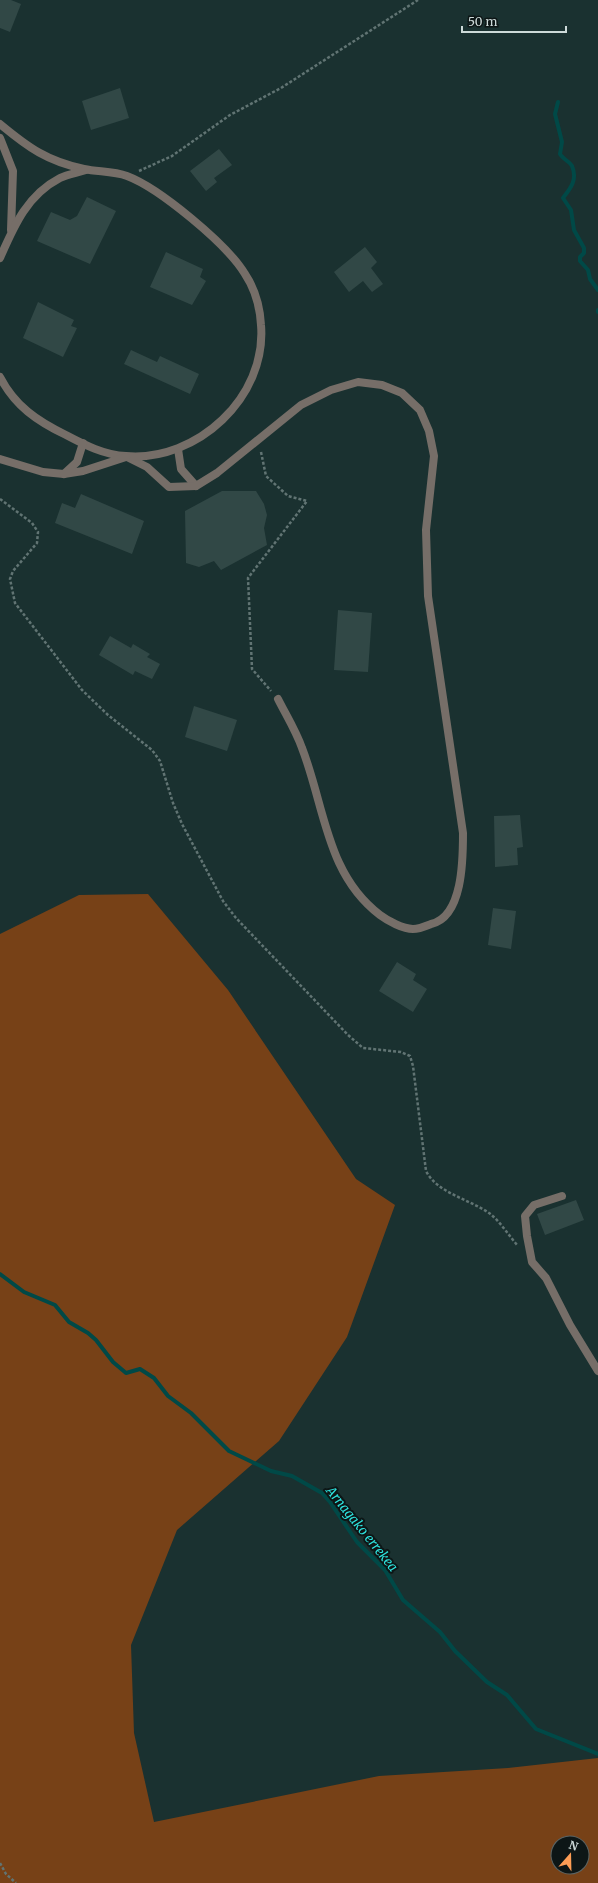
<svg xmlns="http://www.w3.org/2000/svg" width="598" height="1883" viewBox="0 0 598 1883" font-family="Merriweather,serif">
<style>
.green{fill:#774117;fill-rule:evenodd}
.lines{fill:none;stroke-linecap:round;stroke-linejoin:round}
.stream{stroke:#004947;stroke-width:4}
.building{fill:#314846}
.path{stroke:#617473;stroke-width:2.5;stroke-dasharray:3 2;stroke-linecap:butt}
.service{stroke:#766e68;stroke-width:8}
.minor{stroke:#766e68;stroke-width:8}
.labels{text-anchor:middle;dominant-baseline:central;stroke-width:4;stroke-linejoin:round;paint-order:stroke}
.water-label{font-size:13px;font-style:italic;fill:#2ee3de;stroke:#0d1616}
</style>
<rect width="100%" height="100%" fill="#1a3130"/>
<path class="green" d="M 148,894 L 228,990 L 356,1179 L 395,1205 L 347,1337 L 279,1441 L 177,1530 L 131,1645 L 134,1733 L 154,1822 L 379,1776 L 508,1768 L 598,1758 L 598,1883 L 0,1883 L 0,934 L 79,895 ZM 558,1843 L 582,1843 L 582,1867 L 558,1867 Z"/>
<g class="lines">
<g class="stream">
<path d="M 558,102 L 555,114 L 562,142 L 560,154 C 563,159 570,162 572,166 C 578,180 570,189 563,198 L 571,210 L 574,230 L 584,248 L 584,253 L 580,257 L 580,261 L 588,270 L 590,279 L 598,290"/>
<polyline points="598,310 598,312"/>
<polyline points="0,1274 24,1292 55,1305 69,1322 88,1333 96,1340 113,1362 126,1373 140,1369 154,1378 168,1396 191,1413 229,1451 271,1471 292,1476 322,1493 330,1502 357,1542 385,1570 403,1600 440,1632 455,1651 487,1682 507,1695 536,1729 598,1754"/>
</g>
</g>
<g class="building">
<polygon points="0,0 11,0 21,4 10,32 0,28"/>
<polygon points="120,88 129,118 91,130 82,101"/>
<polygon points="219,149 232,165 214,178 217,182 206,191 190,171"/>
<polygon points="87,197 116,211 90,264 37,241 51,212 70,220 77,216"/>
<polygon points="365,247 377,262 371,268 383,284 372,292 363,281 349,292 334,272"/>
<polygon points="166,252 203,269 200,277 206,281 192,305 150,287"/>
<polygon points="38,302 74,320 71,326 77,328 63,357 23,338"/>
<polygon points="131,350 157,362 160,356 199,374 190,394 124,364"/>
<polygon points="222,491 256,491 264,504 267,515 264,528 267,545 221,570 214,561 199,567 186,563 185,511"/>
<polygon points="81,494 144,521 132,554 55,523 62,503 75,508"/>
<polygon points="338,610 372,613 368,672 334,670"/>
<polygon points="110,636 131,648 133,644 150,654 147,657 160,664 152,679 135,671 133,675 99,655"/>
<polygon points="194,706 237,720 227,751 185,737"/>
<polygon points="520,815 523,847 517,848 518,865 495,867 494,816"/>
<polygon points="493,908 516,911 511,949 488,945"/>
<polygon points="397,962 416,974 413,980 427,989 413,1012 379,991"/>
<polygon points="576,1200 584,1220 545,1235 537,1214"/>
</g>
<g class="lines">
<g class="path">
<polyline points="139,171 172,156 230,115 281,88 418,0"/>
<polyline points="261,452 266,476 288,496 307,501 248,578 252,669 271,691"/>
<path d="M 0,499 L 32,523 L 38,532 L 37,543 L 13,571 L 10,579 L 15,603 L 82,690 L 108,715 L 152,750 L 160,761 L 173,803 L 182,824 L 223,901 L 236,918 L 348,1035 L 363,1048 L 401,1052 L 410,1056 L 413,1066 L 426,1171 C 437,1193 469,1199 489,1213 C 500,1221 509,1236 518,1246"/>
<polyline points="0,1863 6,1874 16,1883"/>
</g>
<g class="service">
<polyline points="178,449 181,469 196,486"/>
<path d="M 127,457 L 147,467 L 169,487 L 196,486 L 217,473 L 301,405 L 331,390 L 358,382 L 382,385 L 402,393 L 420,410 L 429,431 L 434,456 L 426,530 L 428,596 L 463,833 C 463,859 463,917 431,924 C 426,926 419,929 413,929 C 403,929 388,921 380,915 C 326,874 325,807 302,748 C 296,731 286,715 278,699"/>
<polyline points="562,1196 534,1205 525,1216 527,1236 532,1262 546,1278 570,1325 598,1371"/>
</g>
<g class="minor">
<path d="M 0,124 C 29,148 47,161 84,169 C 98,172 113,171 127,176 C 159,188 227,244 245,274 C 255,289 260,307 261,325 C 267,397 197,462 126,456 C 104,455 85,445 66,435 C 37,421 15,406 0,377"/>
<polyline points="0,138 13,171 11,230"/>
<path d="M 0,258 C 14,226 27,195 60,178 C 68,174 77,173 86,170"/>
<polyline points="0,459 43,472 64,474 83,471 126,457"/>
<polyline points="64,474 77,462 83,443"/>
</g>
</g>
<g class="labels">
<g class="water-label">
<text transform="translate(362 1529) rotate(51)">Arnagako errekea</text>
</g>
</g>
<g transform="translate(570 1855) rotate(20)"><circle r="19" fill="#0d1616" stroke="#5a6464"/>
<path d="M0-3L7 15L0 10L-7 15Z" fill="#fd9d55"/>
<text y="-6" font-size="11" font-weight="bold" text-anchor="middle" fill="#cddad9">N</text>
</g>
<path d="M462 26v6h104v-6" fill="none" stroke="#cddad9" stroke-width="2"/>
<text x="468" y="26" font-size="12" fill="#cddad9" stroke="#0d1616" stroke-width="3" paint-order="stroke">50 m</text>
</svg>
